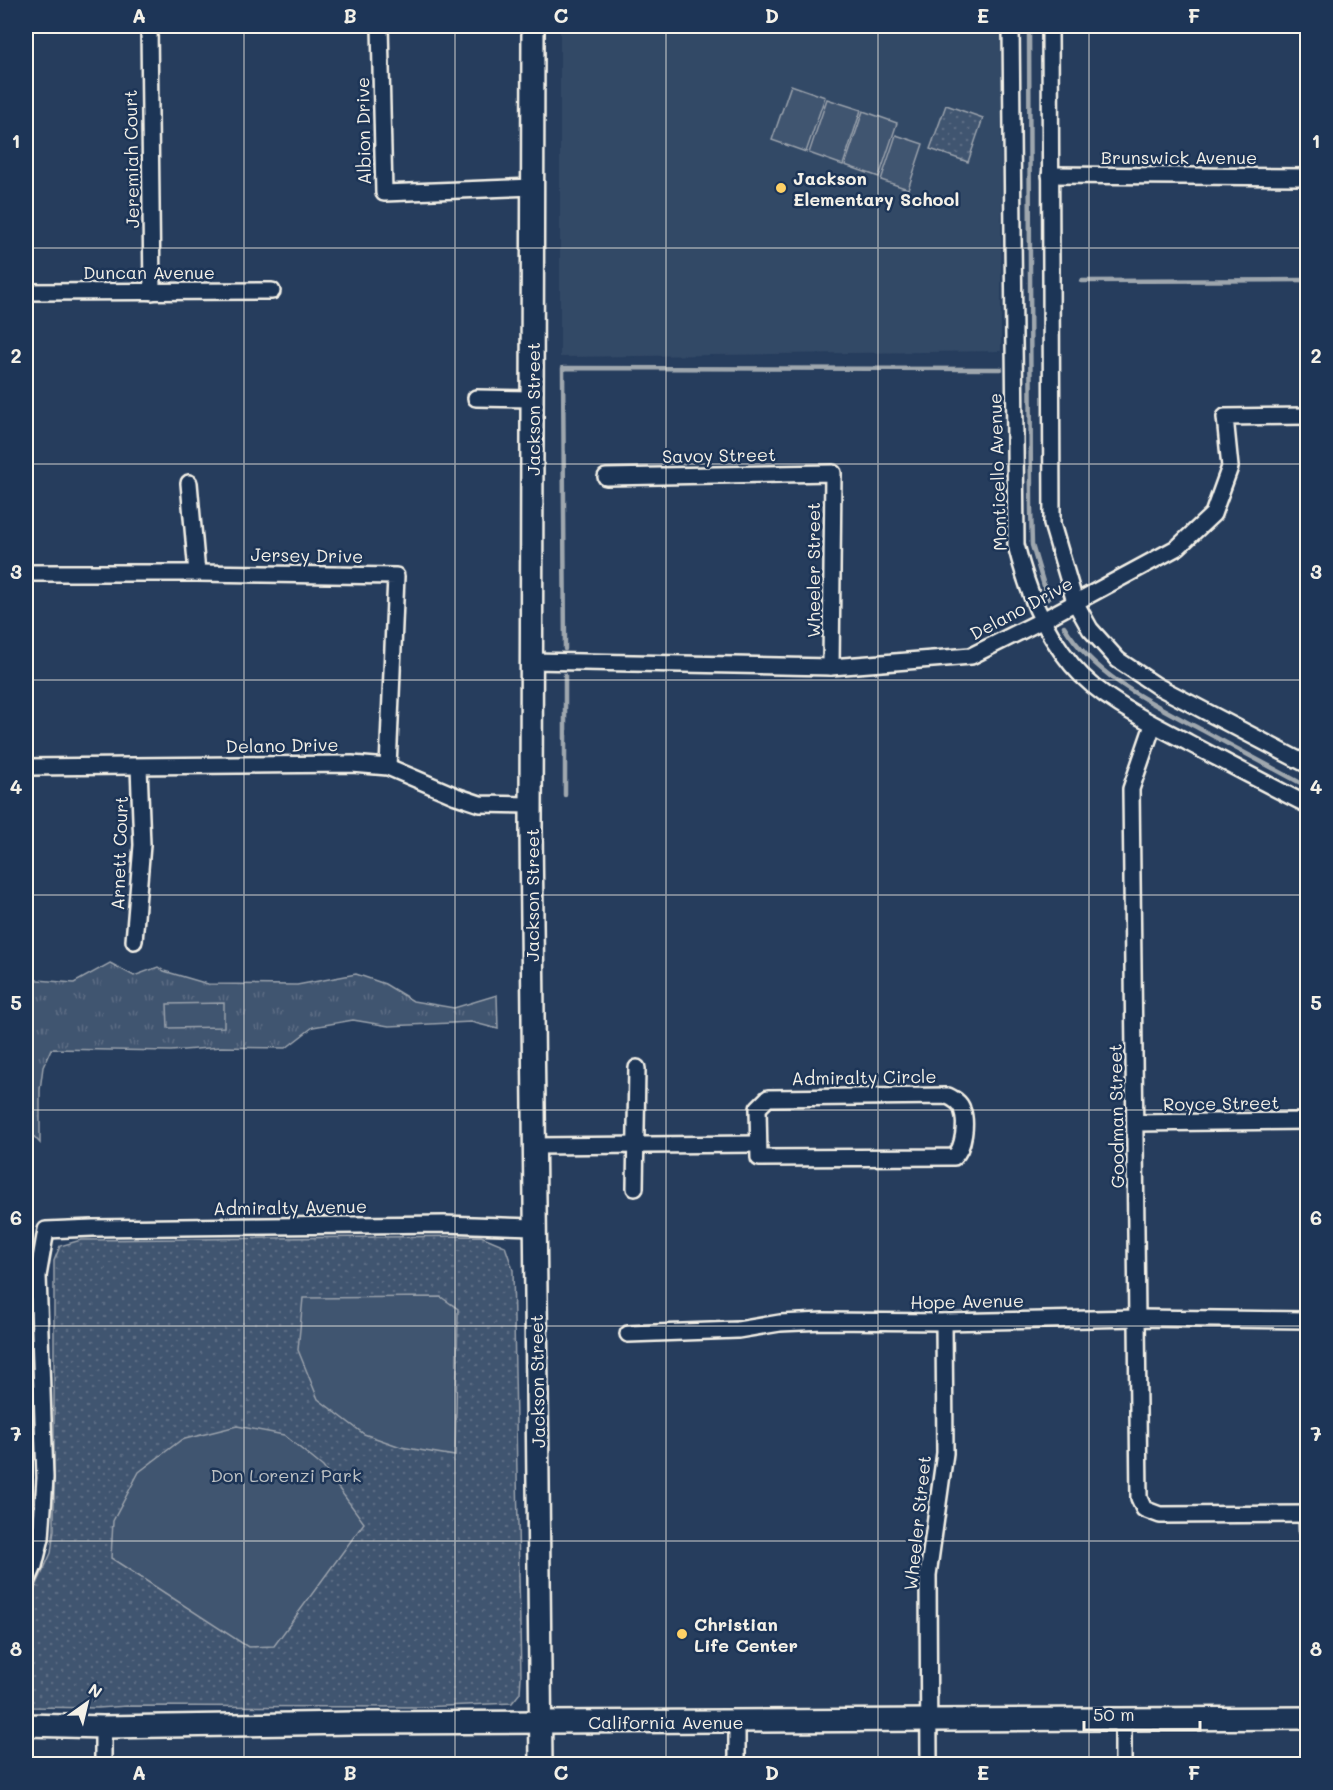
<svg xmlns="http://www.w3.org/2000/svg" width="1333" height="1790" viewBox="0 0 1333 1790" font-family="Mali,sans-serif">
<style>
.built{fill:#334966}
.grass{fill:url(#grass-tufts);stroke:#9aa2ac;stroke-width:1.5}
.park{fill:url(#park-dots);stroke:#9aa2ac;stroke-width:1.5}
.garden{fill:#40546f;stroke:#9aa2ac;stroke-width:1.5}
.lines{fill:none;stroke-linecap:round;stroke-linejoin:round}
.stream{stroke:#9fa7ae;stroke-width:4.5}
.minor-casing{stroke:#f4f1e8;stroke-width:20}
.secondary-casing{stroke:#f4f1e8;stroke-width:26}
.minor{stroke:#1d3557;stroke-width:15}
.secondary{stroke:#1d3557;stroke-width:21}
.grid{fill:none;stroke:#f4f1e8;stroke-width:1.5;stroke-opacity:0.55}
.poi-dot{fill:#ffd166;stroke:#1d3557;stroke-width:2}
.labels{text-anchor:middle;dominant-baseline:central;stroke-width:5;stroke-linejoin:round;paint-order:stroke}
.street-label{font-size:18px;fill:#f4f1e8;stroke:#1d3557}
.poi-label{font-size:18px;font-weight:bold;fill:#f4f1e8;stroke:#1d3557;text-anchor:start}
.park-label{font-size:18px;fill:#bec2c4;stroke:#1d3557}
.neatline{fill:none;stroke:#f4f1e8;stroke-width:2}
.grid-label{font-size:20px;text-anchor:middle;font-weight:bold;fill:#f4f1e8}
</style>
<defs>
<pattern id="grass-tufts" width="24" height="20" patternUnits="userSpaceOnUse" patternTransform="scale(1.5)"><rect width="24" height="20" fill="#40546f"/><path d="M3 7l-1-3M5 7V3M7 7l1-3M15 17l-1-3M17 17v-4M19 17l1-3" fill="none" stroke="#5c6d84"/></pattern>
<pattern id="park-dots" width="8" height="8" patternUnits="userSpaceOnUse" patternTransform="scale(1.5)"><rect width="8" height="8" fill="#40546f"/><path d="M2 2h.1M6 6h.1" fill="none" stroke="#5c6d84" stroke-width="1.8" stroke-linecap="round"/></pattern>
</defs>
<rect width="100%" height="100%" fill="#263d5d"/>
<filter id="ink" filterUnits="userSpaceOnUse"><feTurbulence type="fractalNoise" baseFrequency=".0167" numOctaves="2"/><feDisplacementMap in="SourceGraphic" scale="12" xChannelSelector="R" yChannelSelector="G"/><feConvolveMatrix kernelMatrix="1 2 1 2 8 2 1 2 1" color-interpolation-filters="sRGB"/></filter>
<g filter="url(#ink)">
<polygon class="built" points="560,26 1002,26 1001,351 560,357"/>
<polygon class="grass" points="110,963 134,976 158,967 164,971 208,984 297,985 356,974 385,984 413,1001 454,1008 497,995 498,1029 471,1022 389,1026 353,1020 313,1027 286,1048 221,1047 171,1051 51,1049 43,1067 40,1090 40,1143 26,1128 26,979 74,983"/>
<g class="park">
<polygon points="946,105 983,118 968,162 930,149"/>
<polygon points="481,1236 505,1246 513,1270 521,1677 520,1693 512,1703 420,1707 127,1706 98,1708 33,1707 26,1702 26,1609 51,1553 54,1530 54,1261 60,1246 81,1240"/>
</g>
<g class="garden">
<polygon points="791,85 825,97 806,152 772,140"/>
<polygon points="827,99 861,110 843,165 809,153"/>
<polygon points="863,111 897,123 879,177 845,165"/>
<polygon points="896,135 923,144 908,189 881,180"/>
<polygon points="224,1003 224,1027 168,1028 167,1004"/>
<polygon points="441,1297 458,1309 455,1456 401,1447 364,1434 318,1399 298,1350 303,1298"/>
<polygon points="237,1426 284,1435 323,1467 364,1523 274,1646 248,1647 111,1558 113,1521 139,1472 181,1440"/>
</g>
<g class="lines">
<g class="stream">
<polyline points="1029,26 1031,508 1032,545 1048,599"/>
<polyline points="1081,281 1308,280"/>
<path d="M 1064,626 C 1095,677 1151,703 1202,730 C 1237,749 1272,768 1308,787"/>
<polyline points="565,649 563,368 1001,369"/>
<polyline points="565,795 565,675"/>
</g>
<defs>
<g id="minor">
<polyline points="149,26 152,292"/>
<polyline points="380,26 384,193 534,187"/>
<path d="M 1011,26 L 1016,545 C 1028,592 1041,627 1072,665 C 1100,699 1151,723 1189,743 C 1229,764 1268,785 1308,805"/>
<polyline points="1050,26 1052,524 1075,602 1090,629 1118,660 1157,686 1308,765"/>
<polyline points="1050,175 1308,177"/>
<polyline points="26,292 272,291"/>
<polyline points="476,398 533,399"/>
<polyline points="606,477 833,473 831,667"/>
<polyline points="189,483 197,573"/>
<polyline points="26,573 197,573 396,576 388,767"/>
<polyline points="532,661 831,667 971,656 1041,621 1178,547 1213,514 1230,467 1225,417 1308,416"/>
<polyline points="1153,725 1131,789 1139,1498 1144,1509 1160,1515 1308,1514"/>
<polyline points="26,767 352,764 388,767 456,796 480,804 531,805"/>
<polyline points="134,941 142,845 139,767"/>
<path d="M 948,1096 C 954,1099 960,1102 962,1109 C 967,1122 964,1148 954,1157 L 759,1158 L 758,1108 L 768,1098 Z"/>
<polyline points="1135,1123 1308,1121"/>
<polyline points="534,1146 758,1144"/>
<polyline points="635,1188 637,1068"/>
<polyline points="628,1334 738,1330 780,1323 823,1321 944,1322 1138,1318 1308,1320"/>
<polyline points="1307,1514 1308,1542"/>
<polyline points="26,1584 34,1566 41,1538 45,1478 38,1276 46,1230 93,1228 444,1224 534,1227"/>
<polyline points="737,1722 737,1764"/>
<polyline points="103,1727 103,1764"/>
<polyline points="929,1764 928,1575 945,1453 944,1322"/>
<polyline points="1123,1764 1123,1719"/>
</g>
<g id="secondary">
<polyline points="533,26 531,828 541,1764"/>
<polyline points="26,1725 103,1727 352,1723 1308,1718"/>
</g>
</defs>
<use href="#minor" class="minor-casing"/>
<use href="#secondary" class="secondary-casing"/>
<use href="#minor" class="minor"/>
<use href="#secondary" class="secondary"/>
</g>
</g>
<path class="grid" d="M 244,26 L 244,1764M 455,26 L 455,1764M 666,26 L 666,1764M 878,26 L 878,1764M 1089,26 L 1089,1764M 26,248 L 1308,248M 26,464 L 1308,464M 26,680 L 1308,680M 26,895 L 1308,895M 26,1110 L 1308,1110M 26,1326 L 1308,1326M 26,1541 L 1308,1541"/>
<g class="poi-dot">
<circle cx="781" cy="188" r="6"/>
<circle cx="682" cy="1634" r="6"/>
</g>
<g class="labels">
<g class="street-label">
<text transform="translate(363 131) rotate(-91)">Albion Drive</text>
<text x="1179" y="157">Brunswick Avenue</text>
<text transform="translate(131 159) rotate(-91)">Jeremiah Court</text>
<text x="149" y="272">Duncan Avenue</text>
<text transform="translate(533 409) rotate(-90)">Jackson Street</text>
<text transform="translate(719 455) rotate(-1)">Savoy Street</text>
<text transform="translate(997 472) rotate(-92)">Monticello Avenue</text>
<text transform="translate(307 555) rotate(1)">Jersey Drive</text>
<text transform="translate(813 570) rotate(-90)">Wheeler Street</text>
<text transform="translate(1021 608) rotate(-28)">Delano Drive</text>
<text transform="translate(282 745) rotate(-1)">Delano Drive</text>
<text transform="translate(119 853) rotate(-88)">Arnett Court</text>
<text transform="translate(532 895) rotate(-90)">Jackson Street</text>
<text transform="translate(864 1077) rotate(-1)">Admiralty Circle</text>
<text transform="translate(1221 1103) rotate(-1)">Royce Street</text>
<text transform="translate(1116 1116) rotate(-91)">Goodman Street</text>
<text transform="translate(290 1207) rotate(-1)">Admiralty Avenue</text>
<text transform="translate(967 1301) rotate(-1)">Hope Avenue</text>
<text transform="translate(537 1381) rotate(-91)">Jackson Street</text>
<text transform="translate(917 1523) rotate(-84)">Wheeler Street</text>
<text x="666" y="1722">California Avenue</text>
</g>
<g class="poi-label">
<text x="793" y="178">Jackson<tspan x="793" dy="21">Elementary School</tspan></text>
<text x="694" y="1624">Christian<tspan x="694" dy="21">Life Center</tspan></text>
</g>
<g class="park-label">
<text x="286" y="1475">Don Lorenzi Park</text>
</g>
</g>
<rect width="1333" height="1790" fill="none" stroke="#1d3557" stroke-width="66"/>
<g transform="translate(87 1703) rotate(34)" stroke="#1d3557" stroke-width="4.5" paint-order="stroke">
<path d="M0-4.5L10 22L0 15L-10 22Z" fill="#f4f1e8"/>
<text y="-9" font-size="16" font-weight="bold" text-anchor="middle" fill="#f4f1e8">N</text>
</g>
<path d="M1084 1721v9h116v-9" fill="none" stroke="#f4f1e8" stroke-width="3"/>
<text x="1093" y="1721" font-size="18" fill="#f4f1e8" stroke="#1d3557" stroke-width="4.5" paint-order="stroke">50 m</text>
<rect x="33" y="33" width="1267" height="1724" class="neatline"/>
<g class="grid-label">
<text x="139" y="23">A</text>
<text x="350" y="23">B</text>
<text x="561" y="23">C</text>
<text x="772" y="23">D</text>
<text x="983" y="23">E</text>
<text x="1194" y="23">F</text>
<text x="16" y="148">1</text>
<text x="1316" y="148">1</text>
<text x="16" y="363">2</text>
<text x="1316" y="363">2</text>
<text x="16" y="579">3</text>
<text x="1316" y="579">3</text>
<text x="16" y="794">4</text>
<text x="1316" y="794">4</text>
<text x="16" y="1010">5</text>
<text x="1316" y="1010">5</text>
<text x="16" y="1225">6</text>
<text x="1316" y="1225">6</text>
<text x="16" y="1441">7</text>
<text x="1316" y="1441">7</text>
<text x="16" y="1656">8</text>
<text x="1316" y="1656">8</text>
<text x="139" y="1780">A</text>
<text x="350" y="1780">B</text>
<text x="561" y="1780">C</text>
<text x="772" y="1780">D</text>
<text x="983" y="1780">E</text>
<text x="1194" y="1780">F</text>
</g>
</svg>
